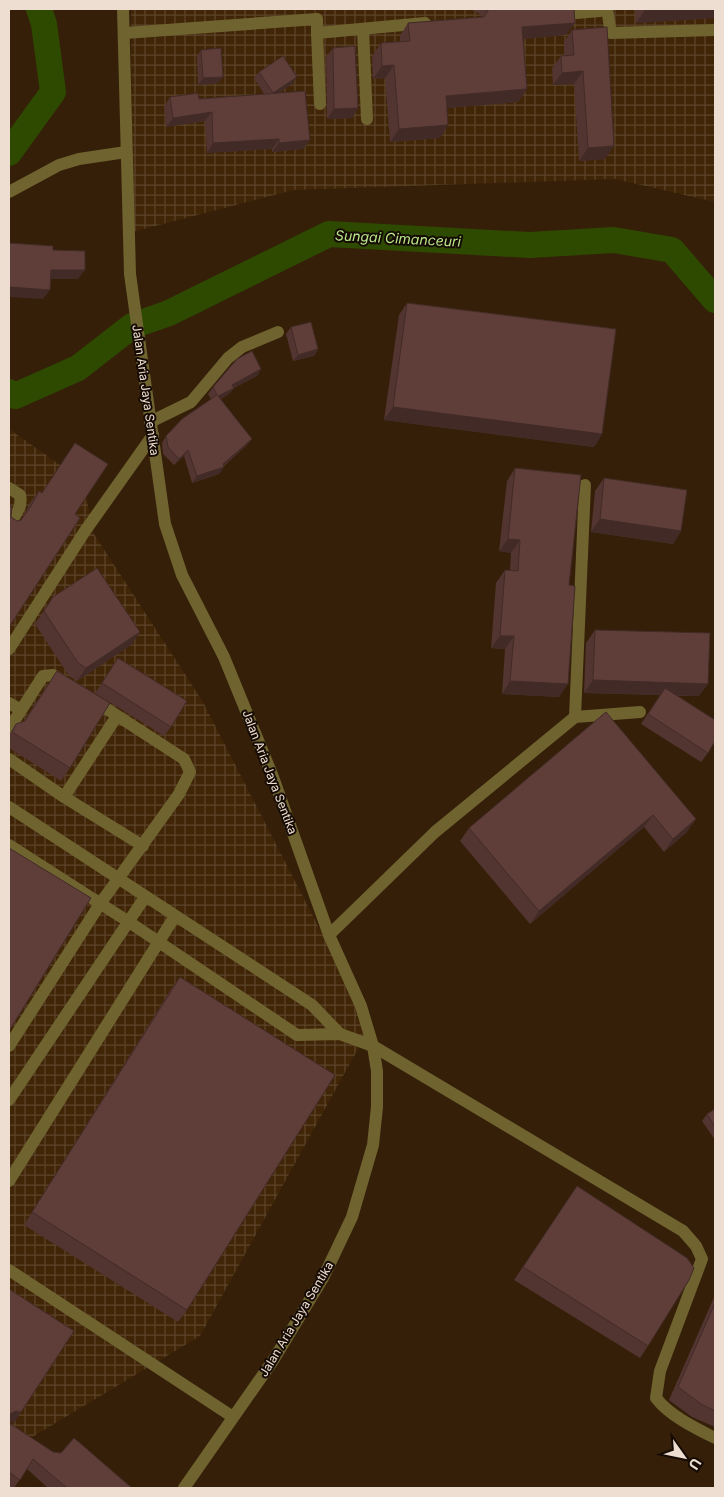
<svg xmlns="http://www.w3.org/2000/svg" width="724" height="1497" viewBox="0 0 724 1497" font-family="Inter,sans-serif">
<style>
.industrial{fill:url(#industrial-grid)}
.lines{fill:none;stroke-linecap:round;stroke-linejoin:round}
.river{stroke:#2d4a00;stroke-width:26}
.minor{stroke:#6f6330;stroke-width:12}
.wall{fill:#523430}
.shaded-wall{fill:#422b27}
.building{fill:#5f3d38;stroke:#422b27}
.labels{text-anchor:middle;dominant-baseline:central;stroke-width:4;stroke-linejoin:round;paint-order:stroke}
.street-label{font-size:12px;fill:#eeded1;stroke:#150b04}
.water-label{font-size:14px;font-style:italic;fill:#b9e88b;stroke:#150b04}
</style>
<defs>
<pattern id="industrial-grid" width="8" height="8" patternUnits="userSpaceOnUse" patternTransform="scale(1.25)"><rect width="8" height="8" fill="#402507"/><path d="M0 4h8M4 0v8" fill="none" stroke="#5c442a"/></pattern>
</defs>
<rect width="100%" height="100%" fill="#351f08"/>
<g class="industrial">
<polygon points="131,9 715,9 715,202 615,179 294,190 132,232"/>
<polygon points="9,429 83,481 94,534 203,702 370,1027 200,1336 9,1451"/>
</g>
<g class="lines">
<g class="river">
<polyline points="9,153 53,92 44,24 39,9"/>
<polyline points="9,392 15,396 78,368 132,326 169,313 329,234 530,245 614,240 672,250 715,300"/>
</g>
<g class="minor">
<polyline points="123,9 130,274 165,524 182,575 224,657 273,777 329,935 361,1006 373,1046 377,1071 377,1107 373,1145 352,1217 323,1278 274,1359 184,1488"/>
<polyline points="607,9 611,33 715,30"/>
<polyline points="564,14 600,11 605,9"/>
<polyline points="363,29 367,119"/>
<polyline points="125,33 317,19 317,33 425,23"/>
<polyline points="317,33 320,104"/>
<polyline points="9,192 59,165 79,159 126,152"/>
<polyline points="150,422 191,402 228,358 242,347 278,332"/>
<path d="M 9,488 L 20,495 C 23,507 15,515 9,525"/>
<polyline points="9,649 85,531 153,435"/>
<polyline points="9,703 21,710"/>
<polyline points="575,717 585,485"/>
<polyline points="9,729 43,676 53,675 67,684"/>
<polyline points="9,759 64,797 143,846"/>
<polyline points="64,797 117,716"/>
<polyline points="9,807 312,1005 340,1034"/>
<path d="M 9,845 L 129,922 L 297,1035 L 340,1034 L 373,1046 L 683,1231 L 696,1246 L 702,1259 L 660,1371 L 656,1398 C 670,1416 695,1428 715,1438"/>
<polyline points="329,935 435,832 575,717 640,712"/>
<polyline points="9,1046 100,904 179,794 190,772 184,759 93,700"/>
<polyline points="9,1100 145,897"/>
<polyline points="9,1181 175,916"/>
<polyline points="9,1270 233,1417"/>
</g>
</g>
<g class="wall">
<polygon points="473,9 572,9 566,35 523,39 527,89 518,102 447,108 448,125 440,138 390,142 385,78 373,79 372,56 381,43 400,42 400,36 408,23 482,17 480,14 473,11"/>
<polygon points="635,9 715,9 715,18 636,23"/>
<polygon points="572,30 605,159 579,161 574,84 553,85 552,68 561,56 564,56 564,42"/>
<polygon points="333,48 358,108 352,118 327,119 326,57"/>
<polygon points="201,50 223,77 218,83 198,85 197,56"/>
<polygon points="259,72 292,84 279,93 310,140 303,149 272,152 272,149 207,153 205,121 166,127 164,107 170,97 199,99 264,94 254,78"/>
<polygon points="407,303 602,434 594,447 384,420 399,315"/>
<polygon points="291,327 318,349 314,356 293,361 286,334"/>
<polygon points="261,369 257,376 234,388 229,394 221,399 247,445 224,466 219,474 192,483 184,456 174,465 163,454 162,443 166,436 211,399 208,394 213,387"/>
<polygon points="75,443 75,514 9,627 11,517 17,521 21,520 24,516 30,503 39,491 42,493"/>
<polygon points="515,468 569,585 559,697 502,694 505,649 491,648 496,583 505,570 510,570 511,553 499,551 507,481"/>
<polygon points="604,478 681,531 673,544 591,532 595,491"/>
<polygon points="53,597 140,632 131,645 77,681 69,676 35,624"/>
<polygon points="595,630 699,696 677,696 708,753 701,762 641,724 660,695 584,693 586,643"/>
<polygon points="118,658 171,727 164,736 95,693"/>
<polygon points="57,671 70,768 61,781 9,748 9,735 16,724 24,721"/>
<polygon points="606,712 687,832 664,852 644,827 530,924 460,841 469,828"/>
<polygon points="180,977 187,1310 178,1322 24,1225 171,989"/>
<polygon points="715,1109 715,1140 702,1121 707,1114"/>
<polygon points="577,1186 648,1346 640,1358 514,1280"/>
<polygon points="9,1289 21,1412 14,1423 9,1421 9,1423 53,1452 132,1488 48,1488 27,1469 14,1488 10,1488 9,1487"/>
<polygon points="715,1295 715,1427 692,1417 669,1400"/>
</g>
<g class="shaded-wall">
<polygon points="669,9 715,9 715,18 636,23 645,10"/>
<polygon points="575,23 566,35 513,40 522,27"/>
<polygon points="394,65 385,78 373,79 382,66"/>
<polygon points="583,71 574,84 553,85 562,73"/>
<polygon points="223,77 218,83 198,85 203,78"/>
<polygon points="297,77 292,84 268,100 273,93"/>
<polygon points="527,89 518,102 437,109 446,96"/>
<polygon points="358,108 352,118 327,119 334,109"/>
<polygon points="212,112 205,121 166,127 173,118"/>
<polygon points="448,125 440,138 390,142 399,129"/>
<polygon points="279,139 272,149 207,153 213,143"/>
<polygon points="310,140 303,149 272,152 279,143"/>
<polygon points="614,146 605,159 579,161 588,148"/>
<polygon points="51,270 85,270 78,279 45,279"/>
<polygon points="9,287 50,290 43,299 9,297"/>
<polygon points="318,349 314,356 293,361 298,355"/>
<polygon points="261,369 257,376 234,388 229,394 214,403 218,396 232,385"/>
<polygon points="393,407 602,434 594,447 384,420"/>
<polygon points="252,439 247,445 220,468 224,467 219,474 192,483 197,476 223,464"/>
<polygon points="188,450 184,456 174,465 179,459"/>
<polygon points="600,519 681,531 673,544 591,532"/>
<polygon points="508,539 520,540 511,553 499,551"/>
<polygon points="140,632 131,645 77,681 86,668"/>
<polygon points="500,636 514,636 505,649 491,648"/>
<polygon points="593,680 708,684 699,696 584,693"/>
<polygon points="510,681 568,684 559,697 502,694"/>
<polygon points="653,815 644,827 530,924 539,911"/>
<polygon points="696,819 687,832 664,852 673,839"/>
<polygon points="16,1411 21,1412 14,1423 9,1421 10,1414"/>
</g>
<g class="building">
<polygon points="489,9 574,9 575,23 522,27 527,89 446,96 448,125 399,129 394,65 382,66 381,43 410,41 408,23 484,17"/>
<polygon points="645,9 669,9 645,10"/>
<polygon points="607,27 614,146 588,148 583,71 562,73 561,56 574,55 572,30"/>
<polygon points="355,46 358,108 334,109 333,48"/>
<polygon points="221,48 223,77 203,78 201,50"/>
<polygon points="283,56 297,77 273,93 259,72"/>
<polygon points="305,91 310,140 279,143 279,139 213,143 212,112 173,118 170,97 198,93 199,99"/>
<polygon points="9,243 53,246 53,250 85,251 85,270 51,270 50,290 9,287"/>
<polygon points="407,303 616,329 602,434 393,407"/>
<polygon points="311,322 318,349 298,355 291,327"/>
<polygon points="252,351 261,369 232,385 234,388 218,396 252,439 223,464 224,467 197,476 188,450 179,459 168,447 166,436 182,419 217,395 213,387 237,359"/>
<polygon points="75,443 108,464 75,514 80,518 9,627 9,505 12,507 11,517 17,521 21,520 31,506 39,491 42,493"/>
<polygon points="515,468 581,475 569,585 575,586 568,684 510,681 514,636 500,636 505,570 518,571 520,540 508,539"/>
<polygon points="604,478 687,490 681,531 600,519"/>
<polygon points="97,568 140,632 86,668 78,663 44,611 53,597"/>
<polygon points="595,630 710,633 708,684 593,680"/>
<polygon points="118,658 187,701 171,727 102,683"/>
<polygon points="57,671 110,703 70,768 12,732 16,724 25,721"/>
<polygon points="665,688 715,720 715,741 708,753 648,714"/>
<polygon points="606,712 696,819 673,839 653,815 539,911 469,828"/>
<polygon points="9,848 91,898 9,1031"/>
<polygon points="180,977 335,1075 187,1310 32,1212"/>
<polygon points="715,1109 715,1127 707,1114"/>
<polygon points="577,1186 687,1258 694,1268 689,1280 648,1346 523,1267"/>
<polygon points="9,1289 74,1331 21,1412 16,1411 10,1414 9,1423 53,1452 61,1453 74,1438 132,1488 67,1488 33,1459 20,1480 9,1472"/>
<polygon points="715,1303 715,1411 701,1404 678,1387"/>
</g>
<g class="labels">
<g class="street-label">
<text transform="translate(146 390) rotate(82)">Jalan Aria Jaya Sentika</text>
<text transform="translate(270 772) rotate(69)">Jalan Aria Jaya Sentika</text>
<text transform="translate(296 1319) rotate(-59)">Jalan Aria Jaya Sentika</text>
</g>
<g class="water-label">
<text transform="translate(398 238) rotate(3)">Sungai Cimanceuri</text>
</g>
</g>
<rect width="724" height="1497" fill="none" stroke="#eeded1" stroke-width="20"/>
<g transform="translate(684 1457) rotate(123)" stroke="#150b04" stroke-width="4" paint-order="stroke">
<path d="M0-4L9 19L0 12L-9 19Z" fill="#eeded1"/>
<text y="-8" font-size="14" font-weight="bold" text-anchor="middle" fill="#eeded1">U</text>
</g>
</svg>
